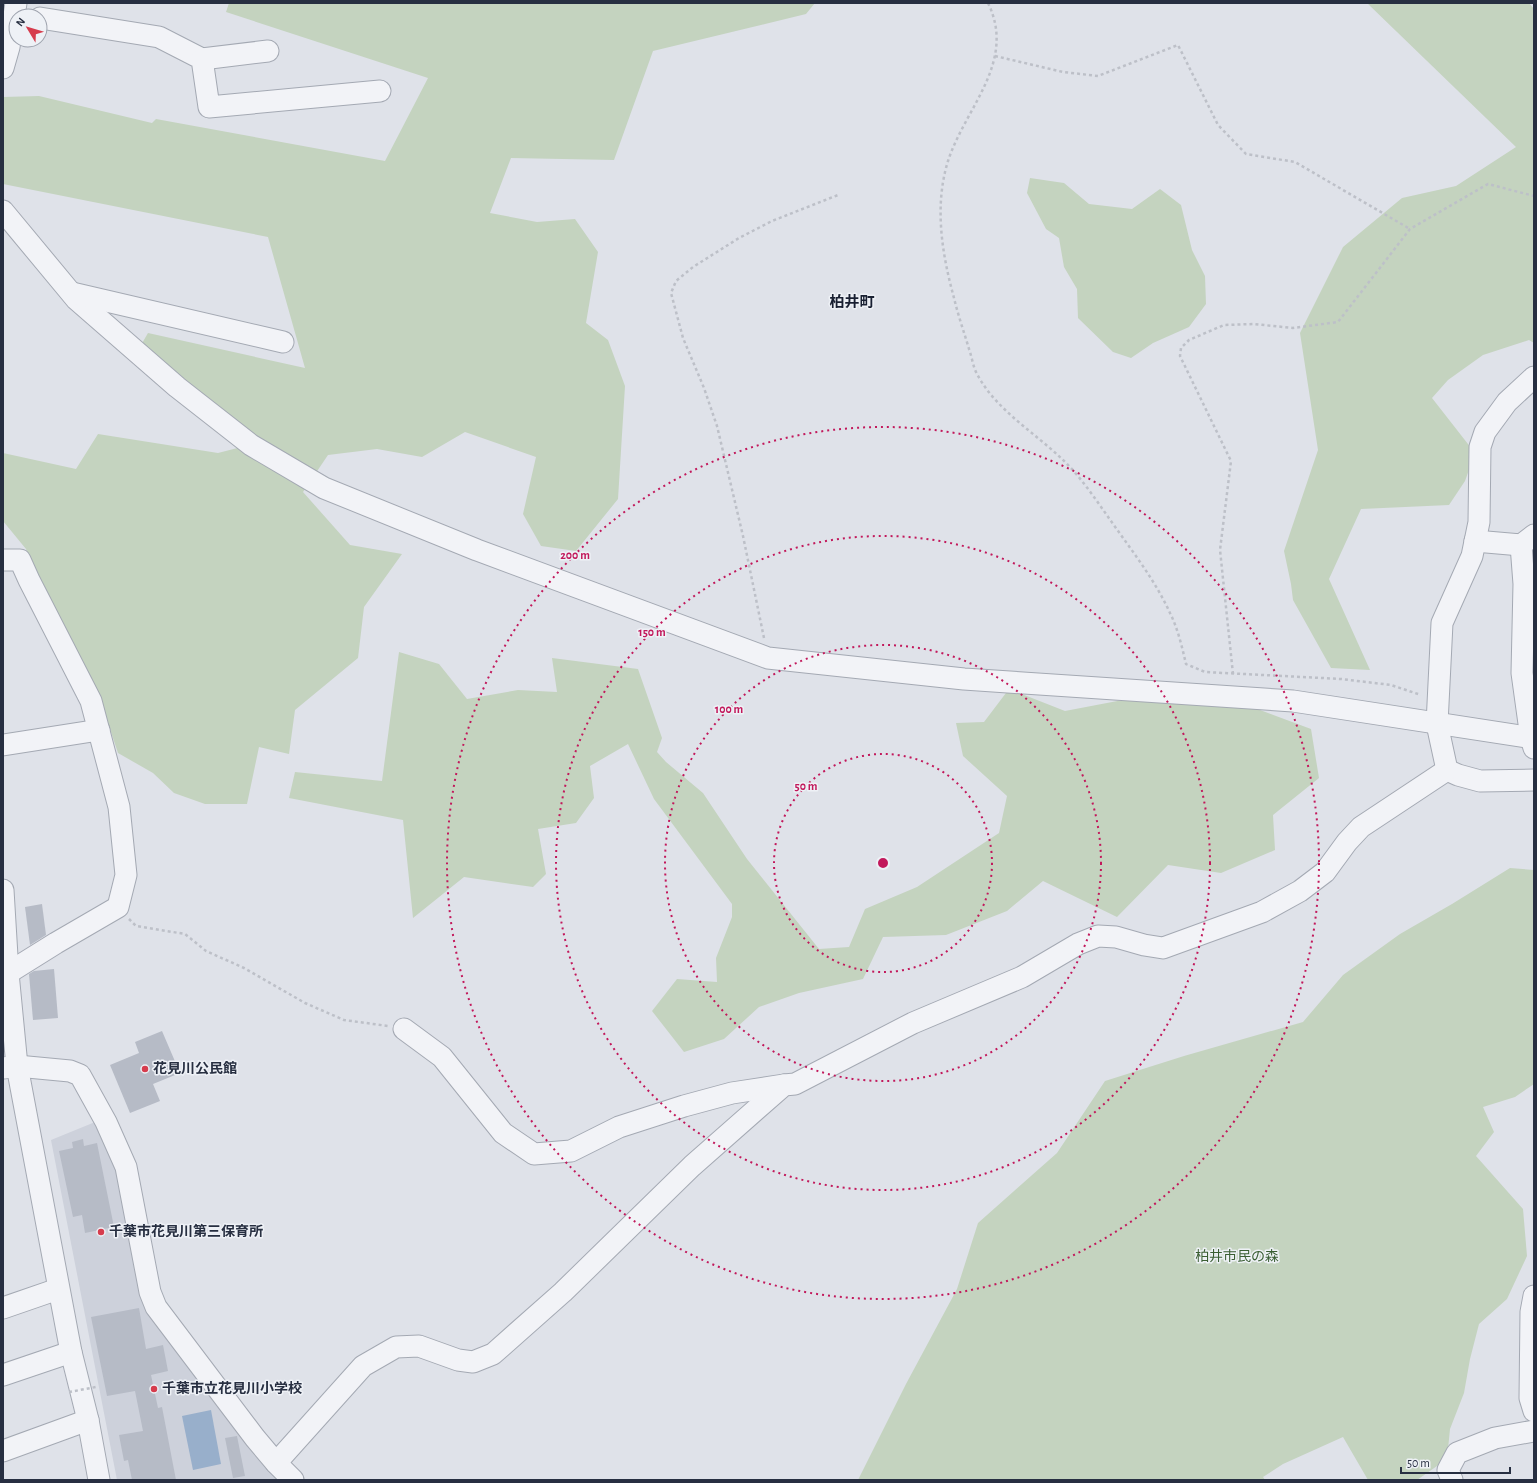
<svg xmlns="http://www.w3.org/2000/svg" width="1537" height="1483" viewBox="0 0 1537 1483" font-family="'Alegreya Sans','Noto Sans JP',sans-serif">
<style>
.built{fill:#cdd1db}
.green{fill:#c4d3bf}
.water{fill:#98afcb}
.building{fill:#b6bbc6}
.lines{fill:none;stroke-linecap:round;stroke-linejoin:round}
.minor-casing{stroke:#a4a9b3;stroke-width:23}
.path{stroke:#bdc0c8;stroke-width:2.5;stroke-dasharray:3 3;stroke-linecap:butt}
.minor{stroke:#f2f3f7;stroke-width:21}
.path-bridge{stroke:#bdc0c8;stroke-width:2.5;stroke-dasharray:3 3;stroke-linecap:butt}
.ring{fill:none;stroke:#c2185b;stroke-width:2;stroke-dasharray:2 4}
.poi-dot{fill:#d63c4d;stroke:#eef1f6;stroke-width:1.5}
.labels{text-anchor:middle;dominant-baseline:central;stroke-width:3;stroke-linejoin:round;paint-order:stroke}
.poi-label{font-size:14px;font-weight:bold;fill:#272f41;stroke:#eef1f6;text-anchor:start}
.park-label{font-size:14px;fill:#3a5e33;stroke:#eef1f6}
.neighbourhood-label{font-size:15px;font-weight:bold;fill:#192032;stroke:#eef1f6}
.centre{fill:#c2185b;stroke:#eef1f6;stroke-width:2}
.ring-label{font-size:12px;text-anchor:middle;font-weight:bold;fill:#c2185b;stroke:#eef1f6;stroke-width:3;stroke-linejoin:round;paint-order:stroke}
</style>
<rect width="100%" height="100%" fill="#dfe2e9"/>
<polygon class="built" points="100,1120 123,1169 144,1296 284,1480 117,1480 51,1140"/>
<g class="green">
<polygon points="229,3 815,3 806,14 653,51 614,160 511,158 490,213 537,222 575,219 598,252 586,323 608,340 625,386 618,499 576,551 541,546 523,514 536,457 465,432 422,457 377,449 328,455 303,492 350,545 402,554 364,607 358,658 295,710 289,754 259,747 247,804 205,804 174,793 153,773 118,753 100,699 41,587 26,549 3,521 3,453 76,469 98,434 218,453 261,442 141,345 148,333 305,368 268,237 3,184 3,97 39,96 152,123 156,119 385,161 428,78 226,12"/>
<polygon points="1367,3 1529,3 1534,9 1534,343 1529,340 1483,355 1448,380 1432,398 1475,453 1465,481 1449,505 1361,509 1329,579 1370,670 1331,668 1293,600 1291,584 1284,551 1318,450 1300,333 1343,247 1402,198 1456,186 1516,147"/>
<polygon points="1030,178 1064,183 1089,204 1132,209 1160,189 1181,205 1192,250 1205,276 1206,304 1189,327 1153,343 1131,358 1113,352 1078,318 1077,289 1064,267 1059,238 1046,229 1027,193"/>
<polygon points="399,652 439,664 467,699 518,690 557,692 552,658 638,669 662,738 657,752 666,762 703,793 747,859 819,949 849,947 865,909 917,887 999,833 1007,796 963,756 956,723 984,722 1009,689 1065,711 1196,686 1311,729 1319,778 1273,815 1275,850 1221,873 1168,865 1117,917 1043,881 1007,911 946,935 883,937 863,979 799,993 759,1007 724,1039 684,1052 652,1011 677,979 717,982 716,958 732,917 732,904 654,799 628,744 590,766 594,798 576,823 538,829 546,874 533,887 464,877 413,918 403,820 289,798 295,772 382,781"/>
<polygon points="1510,868 1534,870 1534,1084 1515,1097 1483,1107 1494,1132 1476,1156 1523,1209 1527,1256 1507,1299 1479,1324 1470,1359 1464,1393 1450,1429 1447,1459 1417,1480 1368,1480 1343,1437 1283,1464 1263,1477 1265,1480 858,1480 906,1384 957,1289 978,1223 1057,1153 1105,1081 1184,1056 1303,1022 1343,975 1400,934 1452,904"/>
</g>
<polygon class="water" points="211,1410 221,1464 193,1470 182,1416"/>
<g class="building">
<polygon points="42,904 46,935 30,945 25,907"/>
<polygon points="54,969 58,1018 33,1020 29,974 34,971"/>
<polygon points="162,1031 180,1073 153,1084 160,1101 130,1113 110,1065 139,1053 135,1042"/>
<polygon points="83,1139 84,1146 97,1143 114,1227 85,1233 82,1215 73,1217 59,1151 73,1148 72,1142"/>
<polygon points="139,1308 146,1349 163,1345 168,1371 151,1375 158,1408 162,1407 176,1480 132,1480 128,1460 124,1461 119,1435 143,1431 135,1391 107,1396 91,1317"/>
<polygon points="237,1436 245,1476 233,1478 225,1438"/>
</g>
<g class="lines">
<defs>
<g id="minor">
<polyline points="40,18 159,37 202,59 209,107 380,91"/>
<polyline points="202,59 268,51"/>
<polyline points="3,68 9,47 16,3"/>
<polyline points="3,211 76,299 177,387 251,445 324,488 477,550 768,658 964,679 1293,701 1534,738"/>
<polyline points="72,293 283,342"/>
<polyline points="1534,377 1507,402 1485,432 1480,447 1479,522 1472,556 1442,623 1437,724 1447,770 1458,775 1480,781 1534,780"/>
<polyline points="1534,535 1521,545 1524,584 1522,673 1531,738 1534,748"/>
<polyline points="1475,541 1521,545"/>
<polyline points="3,560 20,560 29,580 91,701 119,807 126,875 118,907 56,943 8,973"/>
<polyline points="3,745 99,730"/>
<polyline points="3,890 8,973 17,1066 71,1352 88,1420 99,1480"/>
<polyline points="404,1029 442,1057 503,1133 534,1154 571,1151 619,1127 684,1106 732,1093 784,1085"/>
<polyline points="4,1068 17,1066 70,1071 80,1075 106,1122 126,1167 150,1292 156,1307 255,1438 276,1463 293,1480"/>
<polyline points="1534,1296 1531,1312 1530,1398 1534,1411"/>
<polyline points="3,1308 58,1289"/>
<polyline points="3,1375 71,1352"/>
<polyline points="3,1451 88,1420"/>
<polyline points="276,1463 363,1366 396,1347 419,1346 458,1360 473,1362 493,1354 563,1292 692,1166 784,1085 795,1084 913,1023 1022,977 1078,944 1098,936 1116,937 1144,945 1163,948 1262,912 1300,891 1325,872 1347,842 1361,827 1447,770"/>
<polyline points="1452,1480 1448,1470 1457,1453 1495,1438 1534,1431"/>
</g>
</defs>
<use href="#minor" class="minor-casing"/>
<g class="path">
<path d="M 988,3 C 1017,62 965,108 948,161 C 934,206 942,254 954,298 C 958,315 964,332 969,349 C 972,357 973,367 977,374 C 996,410 1034,432 1062,459 C 1081,477 1096,500 1111,521 C 1132,551 1155,580 1170,613 C 1178,629 1182,647 1186,664 L 1205,672 L 1341,679 L 1391,685 L 1421,695"/>
<polyline points="995,56 1063,72 1098,76 1178,45 1218,125 1246,154 1295,162 1410,229"/>
<polyline points="764,638 743,536 717,426 704,388 683,338 671,293 676,281 693,267 739,238 772,221 838,195"/>
<polyline points="1233,674 1220,550 1231,461 1180,356 1181,348 1189,340 1224,325 1254,324 1293,328 1338,322 1410,229 1488,184 1534,196"/>
<polyline points="129,919 136,926 185,934 206,951 244,968 305,1003 344,1020 388,1026"/>
</g>
<use href="#minor" class="minor"/>
<polyline class="path-bridge" points="69,1392 96,1387"/>
</g>
<g class="ring">
<circle cx="883" cy="863" r="109"/>
<circle cx="883" cy="863" r="218"/>
<circle cx="883" cy="863" r="327"/>
<circle cx="883" cy="863" r="436"/>
</g>
<g class="poi-dot">
<circle cx="145" cy="1069" r="4"/>
<circle cx="101" cy="1232" r="4"/>
<circle cx="154" cy="1389" r="4"/>
</g>
<g class="labels">
<g class="poi-label">
<text x="153" y="1069">花見川公民館</text>
<text x="109" y="1232">千葉市花見川第三保育所</text>
<text x="162" y="1389">千葉市立花見川小学校</text>
</g>
<g class="park-label">
<text x="1237" y="1257">柏井市民の森</text>
</g>
<g class="neighbourhood-label">
<text x="852" y="302">柏井町</text>
</g>
</g>
<circle cx="883" cy="863" r="6" class="centre"/>
<g class="ring-label">
<text x="575" y="559">200 m</text>
<text x="652" y="636">150 m</text>
<text x="729" y="713">100 m</text>
<text x="806" y="790">50 m</text>
</g>
<rect width="1537" height="1483" fill="none" stroke="#272f41" stroke-width="8"/>
<g transform="translate(28 28) rotate(308)"><circle r="19" fill="#eef1f6" stroke="#9ea3ae"/>
<path d="M0-3L7 15L0 10L-7 15Z" fill="#d63c4d"/>
<text y="-6" font-size="11" font-weight="bold" text-anchor="middle" fill="#272f41">N</text>
</g>
<path d="M1401 1467v6h109v-6" fill="none" stroke="#272f41" stroke-width="2"/>
<text x="1407" y="1467" font-size="12" fill="#272f41" stroke="#eef1f6" stroke-width="3" paint-order="stroke">50 m</text>
</svg>
